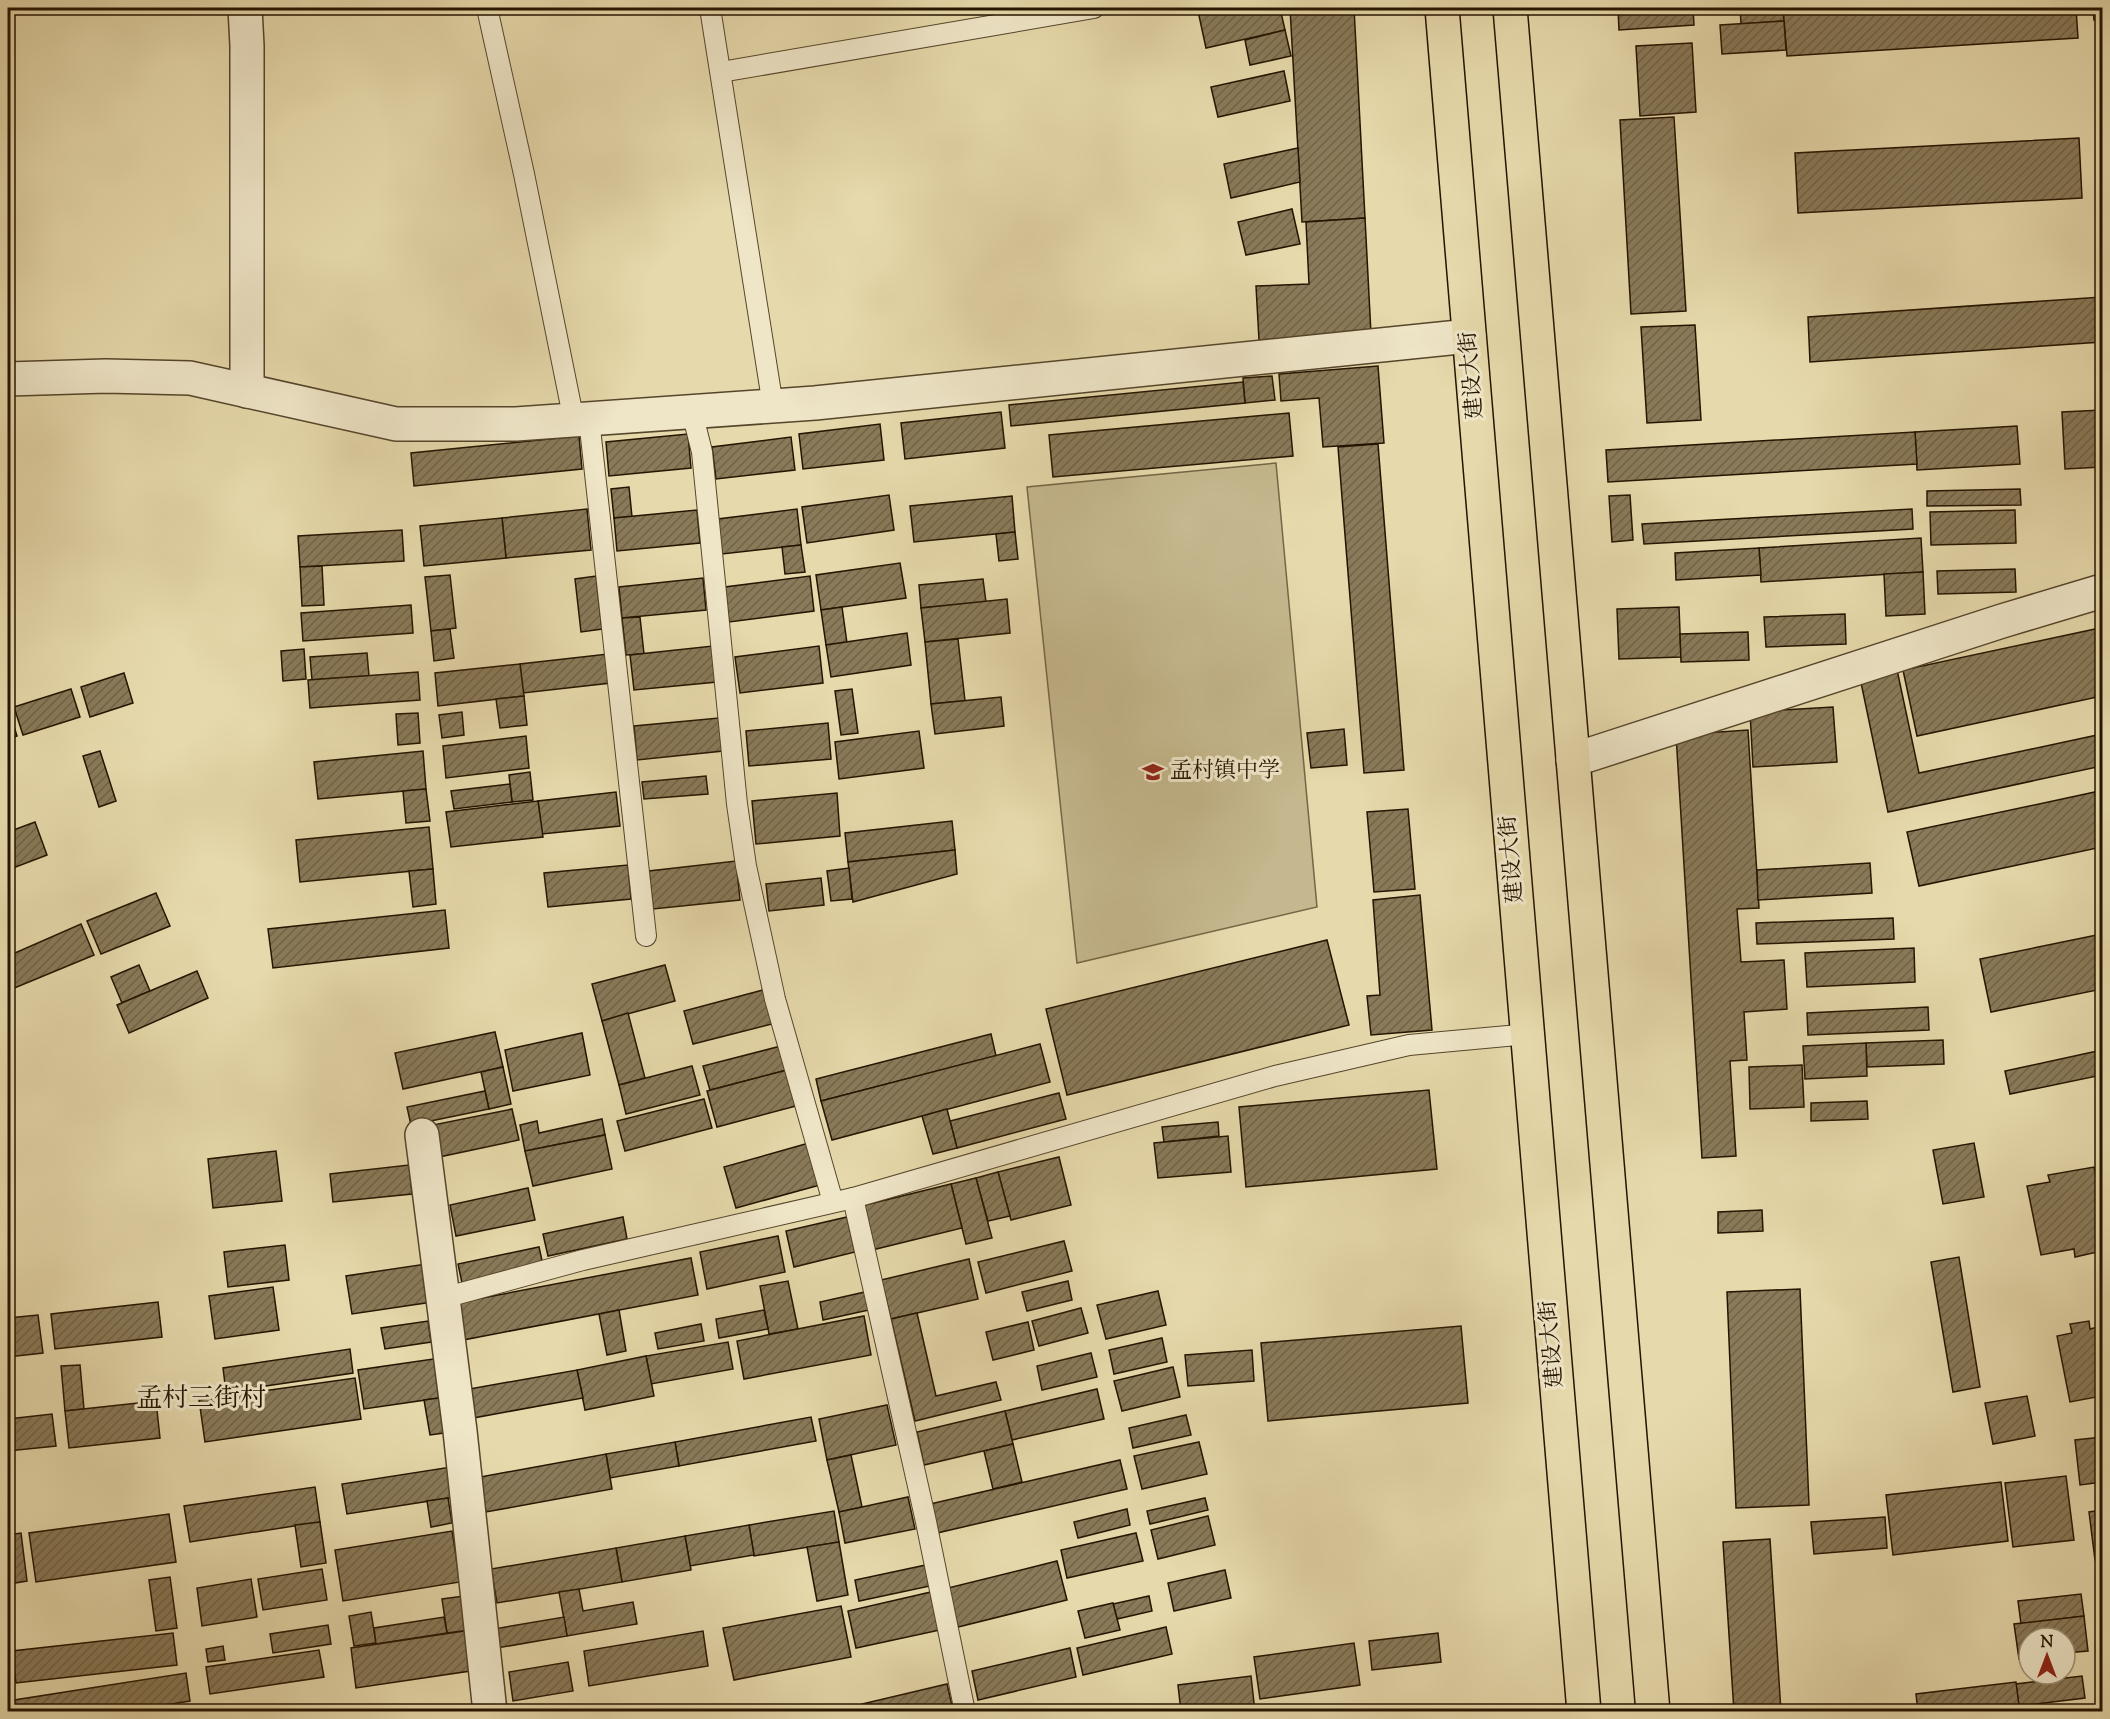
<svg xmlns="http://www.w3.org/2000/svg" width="2110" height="1719" viewBox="0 0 2110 1719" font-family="'Sorts Mill Goudy','Noto Serif SC',serif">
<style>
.green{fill:#c5b88e;stroke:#756647;stroke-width:1.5}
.building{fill:url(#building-hatch);stroke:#251400;stroke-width:1.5}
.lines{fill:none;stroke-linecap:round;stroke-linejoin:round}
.lane-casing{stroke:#55452b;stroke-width:22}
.street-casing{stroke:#55452b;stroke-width:36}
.primary-casing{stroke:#251400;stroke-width:36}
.lane{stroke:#efe6c8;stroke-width:20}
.street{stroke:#efe6c8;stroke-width:33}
.primary{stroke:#e6d9ab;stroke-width:33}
.labels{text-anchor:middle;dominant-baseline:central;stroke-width:6;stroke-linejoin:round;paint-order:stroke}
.street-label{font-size:22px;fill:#251400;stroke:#efe6c8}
.poi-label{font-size:22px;fill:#251400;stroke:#efe6c8;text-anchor:start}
.quarter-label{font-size:26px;fill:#251400;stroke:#efe6c8}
</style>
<defs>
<pattern id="building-hatch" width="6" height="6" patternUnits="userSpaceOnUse" patternTransform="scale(1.5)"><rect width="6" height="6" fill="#897a59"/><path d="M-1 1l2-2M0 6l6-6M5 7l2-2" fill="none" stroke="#706347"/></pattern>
</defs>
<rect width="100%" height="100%" fill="#e6d9ab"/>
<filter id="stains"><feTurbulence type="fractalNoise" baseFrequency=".00333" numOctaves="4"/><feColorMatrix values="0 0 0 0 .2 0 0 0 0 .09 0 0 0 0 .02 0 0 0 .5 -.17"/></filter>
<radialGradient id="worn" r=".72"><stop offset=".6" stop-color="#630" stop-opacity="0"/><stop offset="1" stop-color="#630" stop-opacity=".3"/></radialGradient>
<polygon class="green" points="1276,463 1317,907 1077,963 1027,487"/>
<g class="building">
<polygon points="1215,8 1280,8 1285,30 1206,48 1198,11"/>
<polygon points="1290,8 1354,8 1365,218 1302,222"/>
<polygon points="1618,8 1693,8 1694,25 1619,30"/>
<polygon points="1740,8 1783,8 1784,21 1741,24"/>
<polygon points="1783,8 2076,8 2078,38 1787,56"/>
<polygon points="2093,8 2102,8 2102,20 2094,20"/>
<polygon points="1784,21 1786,50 1722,54 1720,25"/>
<polygon points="1285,30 1291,56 1250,65 1245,40"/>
<polygon points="1692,43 1696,112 1640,116 1636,46"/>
<polygon points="1284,71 1290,101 1218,117 1211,87"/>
<polygon points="1674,117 1686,311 1631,314 1620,120"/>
<polygon points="2079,138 2082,198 1798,213 1795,153"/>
<polygon points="1298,148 1300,182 1231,198 1224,164"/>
<polygon points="1292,209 1300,244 1246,255 1238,222"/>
<polygon points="1365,218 1371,334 1259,340 1256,286 1309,284 1306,222"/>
<polygon points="2102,297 2102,342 1810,362 1808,317"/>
<polygon points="1695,325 1701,420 1647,423 1641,327"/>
<polygon points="1378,366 1384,443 1323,447 1319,398 1281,401 1279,374"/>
<polygon points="1272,376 1275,400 1245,403 1243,378"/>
<polygon points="1243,382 1245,403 1011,426 1009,405"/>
<polygon points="2102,410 2102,467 2065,469 2062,412"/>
<polygon points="1001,412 1005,448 905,459 901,423"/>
<polygon points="1289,413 1293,456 1053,477 1049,435"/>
<polygon points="880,424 884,460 803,469 799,434"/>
<polygon points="2017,426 2020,464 1917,470 1915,432"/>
<polygon points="1915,432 1917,464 1608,482 1606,450"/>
<polygon points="688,434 691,468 609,476 606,442"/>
<polygon points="579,436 582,469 414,486 411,453"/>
<polygon points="791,437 795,470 716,479 712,447"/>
<polygon points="1378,444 1404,770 1364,773 1338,447"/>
<polygon points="629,487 632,517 614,518 611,489"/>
<polygon points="2020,489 2021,505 1927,506 1927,491"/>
<polygon points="889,495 894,530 807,543 802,507"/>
<polygon points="1630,495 1633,540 1612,542 1609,496"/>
<polygon points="1012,496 1015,532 914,542 910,506"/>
<polygon points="587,509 591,550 506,558 502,518"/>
<polygon points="797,509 801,545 722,554 718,519"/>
<polygon points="1912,509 1913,529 1644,544 1642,524"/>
<polygon points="697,510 700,543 617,551 614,518"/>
<polygon points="2015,510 2016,543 1931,545 1930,512"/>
<polygon points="502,518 506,558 424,566 420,526"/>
<polygon points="402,530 404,561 300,567 298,536"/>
<polygon points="1015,532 1018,559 999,561 996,534"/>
<polygon points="1921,538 1923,572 1761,582 1759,548"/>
<polygon points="801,545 805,572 785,574 782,547"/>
<polygon points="1759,548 1761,575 1676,580 1675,553"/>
<polygon points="900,563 906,598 821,610 816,575"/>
<polygon points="322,566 324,605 302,606 300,567"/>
<polygon points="2015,569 2016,592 1938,594 1937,571"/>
<polygon points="1923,572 1925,614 1886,616 1884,574"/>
<polygon points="450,575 456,628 431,631 425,577"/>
<polygon points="596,576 602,629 581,632 575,579"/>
<polygon points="810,576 814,611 729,622 725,587"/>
<polygon points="703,578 706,610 622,618 619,587"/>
<polygon points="983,579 986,602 921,608 919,585"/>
<polygon points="1007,599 1010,633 925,642 921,608"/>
<polygon points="411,605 413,633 303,641 301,613"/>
<polygon points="842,607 847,643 826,645 821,610"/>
<polygon points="1679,607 1681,657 1619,659 1617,609"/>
<polygon points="2102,608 2102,638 2097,609"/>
<polygon points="1845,614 1846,644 1766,647 1764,617"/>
<polygon points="640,617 644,654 626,655 622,618"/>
<polygon points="2100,628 2102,638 2102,696 1917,736 1903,670"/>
<polygon points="450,629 454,658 434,661 431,631"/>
<polygon points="1748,632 1749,660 1681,662 1680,634"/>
<polygon points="907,633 911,665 831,677 826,645"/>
<polygon points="958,639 965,701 931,704 925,642"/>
<polygon points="713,646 717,682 634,690 630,655"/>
<polygon points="819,646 823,683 740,693 735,657"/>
<polygon points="304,649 306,679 283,681 281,651"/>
<polygon points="367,653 369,676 312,680 310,657"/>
<polygon points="608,654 611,683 523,693 520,664"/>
<polygon points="520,664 524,696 438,706 435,673"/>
<polygon points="1896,665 1919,773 2102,734 2102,766 1888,812 1859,673"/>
<polygon points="418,672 420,700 310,708 308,680"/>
<polygon points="124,673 133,703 90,717 81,687"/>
<polygon points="71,689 80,717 23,735 14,707"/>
<polygon points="852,689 858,733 841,735 835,691"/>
<polygon points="524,696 527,725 500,728 496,699"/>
<polygon points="1001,697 1004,726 935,734 931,704"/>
<polygon points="1833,707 1837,762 1753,767 1750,712"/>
<polygon points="9,710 17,736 8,739 8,711"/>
<polygon points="462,712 464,735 442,738 439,715"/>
<polygon points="418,713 420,743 398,745 396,714"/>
<polygon points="719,718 723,751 637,760 634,726"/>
<polygon points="828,723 831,759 749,766 746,731"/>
<polygon points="1344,729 1347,765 1311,768 1307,733"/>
<polygon points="1748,730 1759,908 1737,909 1741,962 1784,960 1787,1009 1744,1012 1747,1060 1730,1061 1736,1156 1702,1158 1676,735"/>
<polygon points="919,731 924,768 839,779 835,742"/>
<polygon points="526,736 529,768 446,778 443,746"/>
<polygon points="100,751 116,801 99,807 83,756"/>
<polygon points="423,751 426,789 318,799 314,762"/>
<polygon points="530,772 533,800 512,802 509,775"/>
<polygon points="706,776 708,794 644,799 642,782"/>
<polygon points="510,784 512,802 454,809 451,791"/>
<polygon points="426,789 430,821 406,823 403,791"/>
<polygon points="2102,790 2102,828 2095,792"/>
<polygon points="616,792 620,826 542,834 538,801"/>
<polygon points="2095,792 2102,828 2102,847 1919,886 1907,832"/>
<polygon points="837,793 840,836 756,844 752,801"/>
<polygon points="538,801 543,837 451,847 446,812"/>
<polygon points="1408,809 1415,889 1374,892 1367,812"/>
<polygon points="952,821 955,850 848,862 845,833"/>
<polygon points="35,822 47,855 8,870 8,832"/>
<polygon points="429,827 433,869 300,882 296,840"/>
<polygon points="955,850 957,874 853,902 848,862"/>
<polygon points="736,861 740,900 653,909 649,871"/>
<polygon points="1870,863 1872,893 1758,900 1757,870"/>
<polygon points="628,865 631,899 548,907 544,873"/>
<polygon points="849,868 852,899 831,901 827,871"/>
<polygon points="433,869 436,904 413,907 409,871"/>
<polygon points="821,878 824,905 769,911 766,884"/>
<polygon points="156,893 170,926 101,954 87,921"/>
<polygon points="1420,895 1432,1030 1371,1035 1367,996 1380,995 1373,900"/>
<polygon points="445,910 449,948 273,968 268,929"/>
<polygon points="1893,918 1894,939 1757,944 1756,923"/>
<polygon points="81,924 94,955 12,989 8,978 8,956"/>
<polygon points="2102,934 2102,989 1991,1012 1980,959"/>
<polygon points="1327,940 1349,1025 1067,1095 1046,1009"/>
<polygon points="1914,948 1915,982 1807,987 1805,953"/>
<polygon points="139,965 150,991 122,1003 111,977"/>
<polygon points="665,965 675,1001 602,1021 592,984"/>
<polygon points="197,971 208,998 129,1033 117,1005"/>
<polygon points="763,990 772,1024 693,1044 684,1011"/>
<polygon points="1928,1007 1929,1030 1808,1035 1807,1013"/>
<polygon points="628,1013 645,1078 619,1085 602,1021"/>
<polygon points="495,1032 503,1067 403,1089 395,1053"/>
<polygon points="582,1033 590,1075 513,1091 505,1050"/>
<polygon points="991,1034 996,1056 821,1101 816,1079"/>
<polygon points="1943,1040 1944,1064 1867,1067 1866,1043"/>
<polygon points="1866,1043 1867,1076 1805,1079 1803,1046"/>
<polygon points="1040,1044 1050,1082 832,1140 821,1101"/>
<polygon points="781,1046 787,1070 710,1090 703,1066"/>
<polygon points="2102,1050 2102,1075 2010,1094 2005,1071"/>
<polygon points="1802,1065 1804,1107 1750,1109 1749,1067"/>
<polygon points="692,1066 700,1095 626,1114 619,1085"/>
<polygon points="503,1067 511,1104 489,1109 481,1072"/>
<polygon points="787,1070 796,1106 717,1127 707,1091"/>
<polygon points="1429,1090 1437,1169 1246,1187 1239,1107"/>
<polygon points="485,1091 489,1109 411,1125 407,1107"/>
<polygon points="1059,1093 1066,1119 957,1148 950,1121"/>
<polygon points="704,1099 712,1128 625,1151 617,1121"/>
<polygon points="1867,1101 1868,1119 1811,1121 1811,1103"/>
<polygon points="512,1109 519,1140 439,1157 433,1125"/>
<polygon points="947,1109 957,1148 933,1154 922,1116"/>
<polygon points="602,1119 605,1135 525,1151 520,1125 537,1121 539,1133"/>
<polygon points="1218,1122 1219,1136 1164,1142 1162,1127"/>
<polygon points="605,1135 612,1169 533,1186 525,1151"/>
<polygon points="1228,1136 1231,1172 1158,1178 1154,1143"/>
<polygon points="809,1143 820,1185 736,1208 724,1167"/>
<polygon points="1974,1143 1984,1197 1943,1204 1933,1150"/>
<polygon points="276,1151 282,1201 213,1208 208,1159"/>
<polygon points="1059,1157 1071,1205 1011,1220 998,1172"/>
<polygon points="409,1165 412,1194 333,1202 330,1174"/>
<polygon points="2094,1167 2095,1173 2102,1171 2102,1251 2075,1257 2074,1249 2041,1255 2027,1186 2050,1182 2048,1175"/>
<polygon points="998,1172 1010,1216 988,1221 976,1178"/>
<polygon points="976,1178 992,1238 966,1244 951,1184"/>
<polygon points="951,1184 962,1228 872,1250 861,1206"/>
<polygon points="528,1188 535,1220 456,1236 450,1205"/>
<polygon points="1762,1210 1763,1231 1718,1233 1718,1212"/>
<polygon points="623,1217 627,1239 548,1256 543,1234"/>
<polygon points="847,1217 855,1252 794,1267 786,1231"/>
<polygon points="778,1236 785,1272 707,1289 700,1252"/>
<polygon points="1064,1241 1072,1271 986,1293 978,1262"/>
<polygon points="285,1245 289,1280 228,1287 224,1252"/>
<polygon points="539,1247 543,1265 462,1283 458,1264"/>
<polygon points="1959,1257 1980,1387 1953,1392 1931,1262"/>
<polygon points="691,1258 698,1295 463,1340 456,1303"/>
<polygon points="969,1259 978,1299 891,1319 881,1280"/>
<polygon points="426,1264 432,1302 352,1314 346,1276"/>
<polygon points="788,1281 798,1329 769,1334 760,1286"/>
<polygon points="1068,1281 1072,1300 1027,1311 1022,1292"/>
<polygon points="273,1287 279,1330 215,1339 209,1296"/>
<polygon points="1800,1289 1809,1505 1736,1508 1727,1292"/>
<polygon points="1158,1291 1166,1325 1106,1339 1097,1305"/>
<polygon points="865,1292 869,1310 823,1320 820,1302"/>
<polygon points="158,1302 162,1337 55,1349 51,1314"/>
<polygon points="1081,1308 1088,1333 1039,1346 1032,1321"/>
<polygon points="619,1310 626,1351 607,1355 599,1314"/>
<polygon points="764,1310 768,1329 719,1338 716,1319"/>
<polygon points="917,1313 936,1396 996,1382 1001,1400 915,1421 891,1319"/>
<polygon points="38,1315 43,1353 8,1357 8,1318"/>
<polygon points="864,1316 871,1355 744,1379 737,1341"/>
<polygon points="2101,1318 2102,1318 2102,1396 2070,1402 2057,1336 2072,1333 2070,1324 2089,1321 2090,1329 2102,1326"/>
<polygon points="428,1321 431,1342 385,1349 381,1328"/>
<polygon points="1028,1322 1034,1350 993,1360 986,1332"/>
<polygon points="701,1324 704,1341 658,1349 655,1333"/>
<polygon points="1461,1326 1468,1403 1268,1421 1261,1343"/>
<polygon points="1162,1338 1167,1362 1114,1374 1109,1350"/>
<polygon points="728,1342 733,1369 651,1384 646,1356"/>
<polygon points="350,1349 353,1373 226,1392 223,1368"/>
<polygon points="1252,1350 1254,1381 1188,1386 1185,1355"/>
<polygon points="1091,1353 1097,1377 1042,1390 1037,1366"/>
<polygon points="646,1356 654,1396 585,1410 577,1370"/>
<polygon points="440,1358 446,1397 364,1409 358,1370"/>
<polygon points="80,1365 84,1409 65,1411 61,1366"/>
<polygon points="1173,1367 1180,1397 1122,1411 1114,1381"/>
<polygon points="577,1370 583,1398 473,1418 469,1389"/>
<polygon points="355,1378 361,1419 205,1442 199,1400"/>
<polygon points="1097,1389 1104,1419 1012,1440 1005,1411"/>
<polygon points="2027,1396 2035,1436 1993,1444 1985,1403"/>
<polygon points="446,1397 451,1432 430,1435 424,1400"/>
<polygon points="156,1401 160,1438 69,1448 65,1411"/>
<polygon points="887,1405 896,1445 827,1460 819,1419"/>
<polygon points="1005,1411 1013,1444 924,1465 917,1432"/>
<polygon points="52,1414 56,1446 8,1451 8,1419"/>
<polygon points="1186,1415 1191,1435 1133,1448 1129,1428"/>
<polygon points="811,1417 816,1441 679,1466 675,1442"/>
<polygon points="2102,1437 2102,1482 2080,1485 2075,1440"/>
<polygon points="675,1442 679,1466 610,1478 606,1454"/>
<polygon points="1199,1442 1207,1474 1142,1489 1134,1456"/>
<polygon points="1013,1444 1022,1482 993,1489 984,1451"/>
<polygon points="606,1454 612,1489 486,1512 480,1477"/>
<polygon points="851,1455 862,1507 839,1512 827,1460"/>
<polygon points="1120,1460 1127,1489 937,1533 930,1504"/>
<polygon points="451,1467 455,1497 347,1514 342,1484"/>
<polygon points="2066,1476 2074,1540 2013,1547 2005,1483"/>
<polygon points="2001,1482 2008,1541 1893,1555 1886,1495"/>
<polygon points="315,1487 320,1522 190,1542 184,1506"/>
<polygon points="908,1497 915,1529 845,1543 839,1512"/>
<polygon points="448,1498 452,1523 431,1527 427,1501"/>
<polygon points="1205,1498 1208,1510 1150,1524 1147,1511"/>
<polygon points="1127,1509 1130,1525 1078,1538 1074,1522"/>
<polygon points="2102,1510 2102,1559 2095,1560 2089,1512"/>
<polygon points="834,1511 839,1542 754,1556 749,1525"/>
<polygon points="169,1514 176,1562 36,1582 29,1533"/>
<polygon points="1208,1516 1215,1545 1158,1559 1151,1530"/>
<polygon points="1885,1517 1887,1548 1814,1554 1811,1522"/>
<polygon points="320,1522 326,1563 301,1567 295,1525"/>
<polygon points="749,1525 754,1555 690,1566 685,1536"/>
<polygon points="452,1531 460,1582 343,1601 335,1550"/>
<polygon points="21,1533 27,1581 8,1584 8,1535"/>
<polygon points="1136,1533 1143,1561 1067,1578 1061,1550"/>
<polygon points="685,1536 691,1570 622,1582 616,1548"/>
<polygon points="1770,1539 1781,1712 1734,1712 1723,1542"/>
<polygon points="839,1542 848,1595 817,1601 807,1547"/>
<polygon points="616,1548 622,1582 497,1603 491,1569"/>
<polygon points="1057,1561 1067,1600 958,1627 948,1588"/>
<polygon points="926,1565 930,1586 859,1601 855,1580"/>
<polygon points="322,1569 327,1600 263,1610 258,1579"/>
<polygon points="1225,1570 1231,1598 1174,1611 1168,1583"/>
<polygon points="170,1577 177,1628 156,1631 149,1580"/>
<polygon points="251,1579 257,1617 202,1626 197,1588"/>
<polygon points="579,1589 583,1611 633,1602 637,1624 567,1636 559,1592"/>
<polygon points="931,1592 940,1630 856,1648 848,1611"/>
<polygon points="2081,1594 2084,1616 2021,1624 2018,1601"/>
<polygon points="464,1596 470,1630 447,1633 442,1599"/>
<polygon points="1149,1596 1152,1611 1117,1619 1113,1604"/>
<polygon points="1113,1603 1120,1630 1085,1638 1078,1611"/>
<polygon points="841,1606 851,1657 734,1680 723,1628"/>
<polygon points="371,1612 376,1643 354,1646 349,1616"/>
<polygon points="2084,1616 2088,1651 2065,1653 2065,1638 2029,1638 2029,1657 2019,1659 2014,1624"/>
<polygon points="444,1617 447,1633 376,1644 374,1628"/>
<polygon points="564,1617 567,1636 497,1648 494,1629"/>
<polygon points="328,1625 331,1644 273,1653 270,1634"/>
<polygon points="1166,1627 1172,1654 1083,1675 1077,1648"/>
<polygon points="471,1630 477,1670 356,1688 351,1648"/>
<polygon points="703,1631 708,1666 589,1686 584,1651"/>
<polygon points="173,1633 177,1665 16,1683 12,1651"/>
<polygon points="1438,1633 1441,1662 1372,1670 1369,1641"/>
<polygon points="1354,1643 1360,1685 1260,1699 1254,1657"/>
<polygon points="223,1646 225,1660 208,1662 206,1649"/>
<polygon points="1070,1648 1076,1677 978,1700 972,1671"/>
<polygon points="319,1650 324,1677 210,1694 206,1667"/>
<polygon points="568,1662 573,1691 513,1701 509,1672"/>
<polygon points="186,1673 190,1701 120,1712 8,1712 8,1701"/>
<polygon points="1251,1676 1255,1712 1181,1712 1178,1685"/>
<polygon points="2082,1676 2085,1698 2019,1706 2016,1684"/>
<polygon points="2016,1682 2019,1706 1973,1712 1918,1712 1916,1694"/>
<polygon points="947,1684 953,1710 864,1712 862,1704"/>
</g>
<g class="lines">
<defs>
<g id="lane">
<polyline points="487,8 524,174 574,421"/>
<polyline points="710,8 773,406"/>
<polyline points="721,72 1094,8"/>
<polyline points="692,412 702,452 737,804 746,866 775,999 833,1202"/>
<polyline points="589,419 646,936"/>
<polyline points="853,1198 925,1517 965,1712"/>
<polyline points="443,1298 583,1260 853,1198 1275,1076 1409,1045 1528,1034"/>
</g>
<g id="street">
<polyline points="245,8 247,46 247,391"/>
<polyline points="8,379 106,376 190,378 396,424 516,424 815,403 1469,336"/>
<polyline points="1573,760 2002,621 2102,591"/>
<polyline points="422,1135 460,1431 490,1712"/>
</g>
<g id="primary">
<polyline points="1442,8 1584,1712"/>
<polyline points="1510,8 1653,1712"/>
</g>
</defs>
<use href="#lane" class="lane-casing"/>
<use href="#street" class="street-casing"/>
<use href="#primary" class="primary-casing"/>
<use href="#lane" class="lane"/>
<use href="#street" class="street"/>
<use href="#primary" class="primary"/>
</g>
<defs>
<symbol id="school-bare" viewBox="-9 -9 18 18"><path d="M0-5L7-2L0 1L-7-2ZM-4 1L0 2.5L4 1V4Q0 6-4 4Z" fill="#8f2418" stroke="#efe6c8" stroke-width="2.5" paint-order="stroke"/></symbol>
</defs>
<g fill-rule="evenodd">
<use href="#school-bare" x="1138" y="757" width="30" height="30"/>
</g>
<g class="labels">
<g class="street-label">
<text transform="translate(1473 375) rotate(-95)">建设大街</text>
<text transform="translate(1513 859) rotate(-95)">建设大街</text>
<text transform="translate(1553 1344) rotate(-95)">建设大街</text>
</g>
<g class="poi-label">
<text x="1170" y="772">孟村镇中学</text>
</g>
<g class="quarter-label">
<text x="201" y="1399">孟村三街村</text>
</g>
</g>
<rect width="2110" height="1719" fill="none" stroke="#e6d9ab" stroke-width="30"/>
<rect x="9" y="9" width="2092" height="1701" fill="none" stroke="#251400" stroke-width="3"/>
<rect x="15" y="15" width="2080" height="1689" fill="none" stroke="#251400" stroke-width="1.5"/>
<g transform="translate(2047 1656)"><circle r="28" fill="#efe6c8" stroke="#9e9278" stroke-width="1.5"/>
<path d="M0-4.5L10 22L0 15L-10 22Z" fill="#8f2418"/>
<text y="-9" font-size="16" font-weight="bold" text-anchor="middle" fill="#251400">N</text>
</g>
<rect width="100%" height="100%" filter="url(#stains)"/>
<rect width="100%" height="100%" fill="url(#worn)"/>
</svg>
